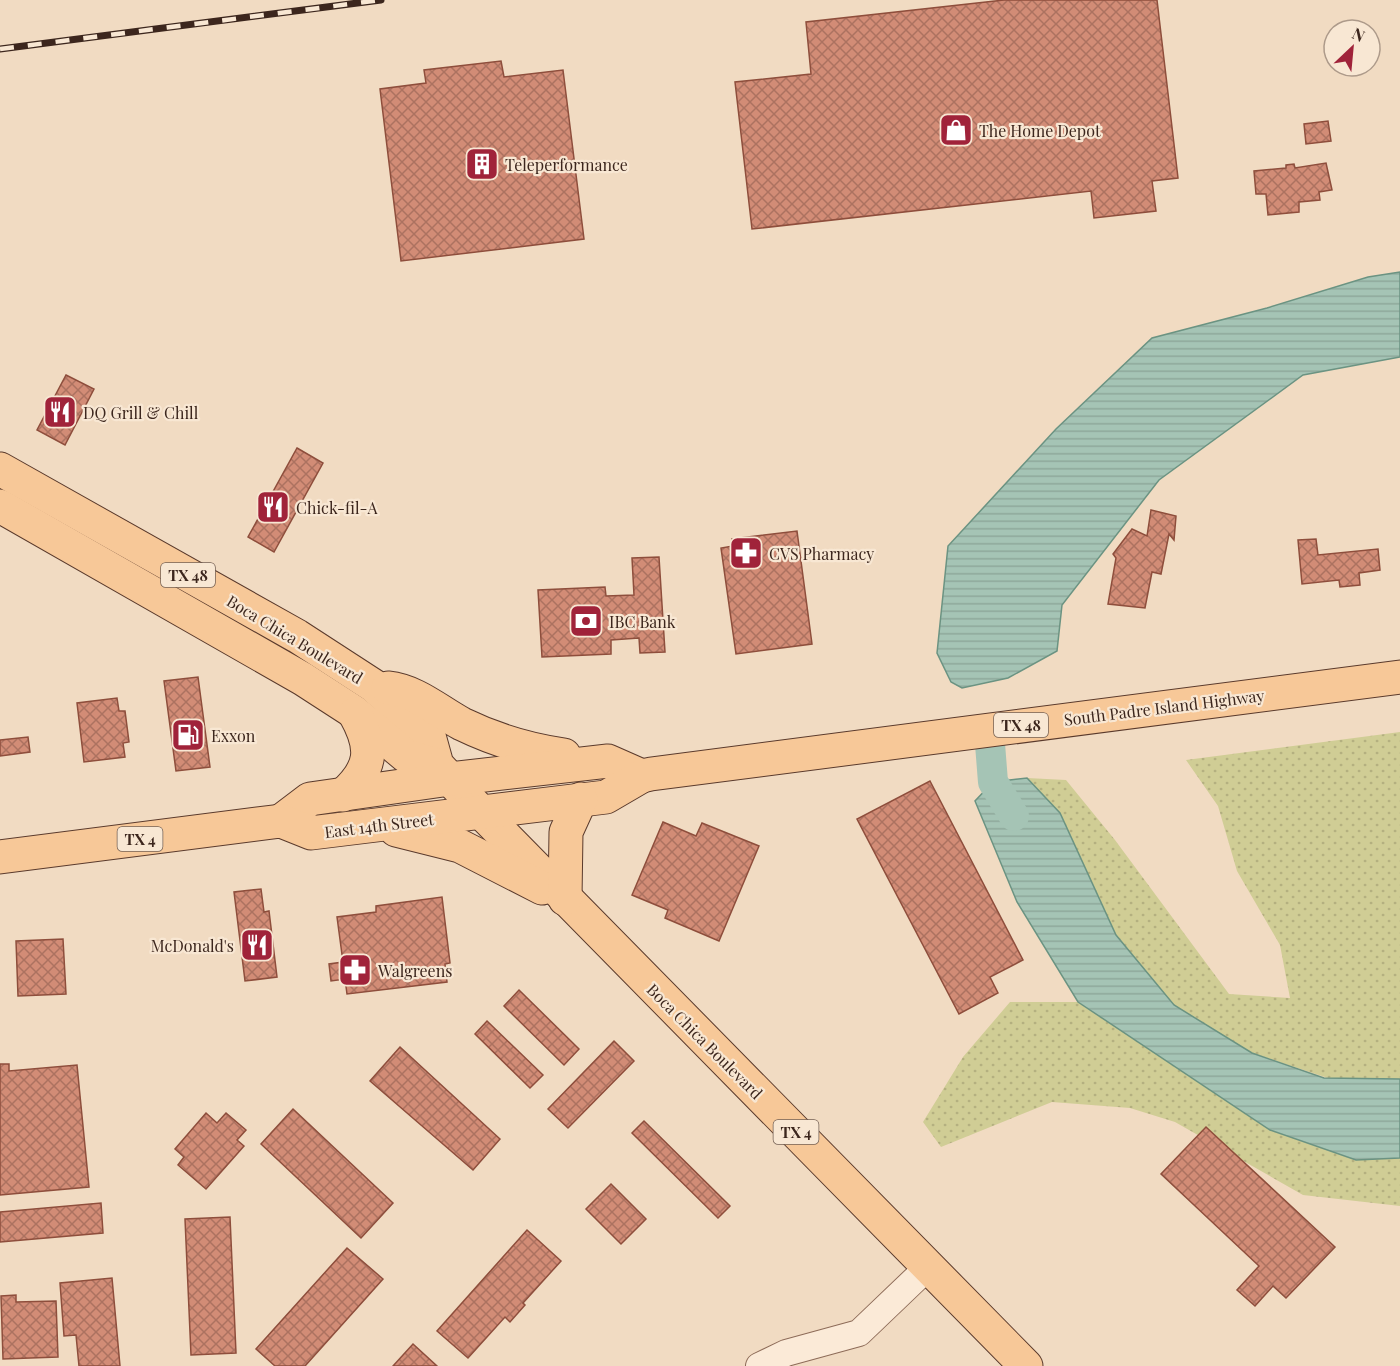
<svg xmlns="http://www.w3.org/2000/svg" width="1400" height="1366" viewBox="0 0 1400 1366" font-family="'Playfair Display',serif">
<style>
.grass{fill:url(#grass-dots)}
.water{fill:url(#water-rules);stroke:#6b9382;stroke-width:1.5}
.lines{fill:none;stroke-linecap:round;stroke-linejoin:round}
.river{stroke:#a5c4b5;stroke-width:30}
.building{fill:url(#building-cross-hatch);stroke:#8e4e3c;stroke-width:1.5}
.minor-casing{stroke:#8d6b58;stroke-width:28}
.major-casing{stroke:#5a3a2c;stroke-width:35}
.minor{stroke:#fbead7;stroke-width:26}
.major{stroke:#f7c898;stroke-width:33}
.rail-casing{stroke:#3c261d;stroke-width:7}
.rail{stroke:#f8e7d3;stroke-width:4.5;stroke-dasharray:14;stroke-linecap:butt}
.labels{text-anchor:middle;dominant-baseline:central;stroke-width:4.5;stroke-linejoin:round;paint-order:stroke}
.shield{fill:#f8e7d3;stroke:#746054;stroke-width:1.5}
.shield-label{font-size:15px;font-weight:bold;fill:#3c261d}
.poi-label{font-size:16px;fill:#3c261d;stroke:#f8e7d3;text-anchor:start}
.street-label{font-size:16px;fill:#3c261d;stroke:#f8e7d3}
</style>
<defs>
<pattern id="grass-dots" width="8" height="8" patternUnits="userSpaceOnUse" patternTransform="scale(1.5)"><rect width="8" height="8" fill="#d0cd95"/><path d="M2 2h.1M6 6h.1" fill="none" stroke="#b4b080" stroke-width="1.8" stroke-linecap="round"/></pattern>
<pattern id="water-rules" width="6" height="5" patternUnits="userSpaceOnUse" patternTransform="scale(1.5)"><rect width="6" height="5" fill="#a5c4b5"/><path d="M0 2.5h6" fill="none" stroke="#8fa89b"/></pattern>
<pattern id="building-cross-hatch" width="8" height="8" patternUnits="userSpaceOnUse" patternTransform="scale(1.5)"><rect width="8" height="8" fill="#d28c76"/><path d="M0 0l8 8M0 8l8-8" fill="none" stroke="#ac7260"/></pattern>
</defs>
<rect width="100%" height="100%" fill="#f1dbc2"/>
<g class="grass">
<polygon points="1400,732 1400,1079 1328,1078 1252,1053 1174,1005 1116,935 1060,813 1027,778 1066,780 1115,840 1229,994 1290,998 1280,945 1237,871 1218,806 1186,760"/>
<polygon points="1010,1002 1078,1002 1270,1130 1356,1160 1400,1158 1400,1206 1303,1195 1175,1122 1130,1108 1052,1102 941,1147 923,1122 963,1057"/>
</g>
<g class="water">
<polygon points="1400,272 1400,357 1303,375 1159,480 1062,605 1057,651 1008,678 962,688 951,682 937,653 948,546 1056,429 1152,338 1267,308 1368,277"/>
<polygon points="1027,778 1060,813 1116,935 1174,1005 1252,1053 1324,1078 1400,1079 1400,1158 1356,1160 1270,1130 1078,1002 1017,902 975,801 993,782"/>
</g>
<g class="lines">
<polyline class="river" points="990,744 993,782 1014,816"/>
</g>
<g class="building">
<polygon points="1004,0 1157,0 1178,178 1152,181 1156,211 1094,218 1091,191 752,229 735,82 811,74 806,22"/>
<polygon points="501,61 504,77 563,70 584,239 401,261 380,89 426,83 424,70"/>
<polygon points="1328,121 1331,141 1306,144 1304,124"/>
<polygon points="1326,163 1332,190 1319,192 1320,200 1299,202 1299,212 1268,215 1266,194 1256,194 1254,171 1286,168 1286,165 1294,164 1295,168"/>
<polygon points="66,375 94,389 65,445 37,430"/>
<polygon points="297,448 323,463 274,552 248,537"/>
<polygon points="1151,510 1176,516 1174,540 1169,534 1161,574 1152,572 1145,608 1108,604 1116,558 1113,554 1132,529 1147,536"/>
<polygon points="797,531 812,644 736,654 721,548 733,546 732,539"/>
<polygon points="1316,539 1318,555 1378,549 1380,570 1359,573 1360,585 1340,587 1339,580 1302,584 1298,540"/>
<polygon points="659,557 665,652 640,653 639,638 611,640 611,654 542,657 538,590 605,587 606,596 634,595 632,558"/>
<polygon points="198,677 210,767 176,771 164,681"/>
<polygon points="117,698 119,711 125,711 129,742 123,743 125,757 84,762 77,703"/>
<polygon points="28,737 30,752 0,756 0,740"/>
<polygon points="930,781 1023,960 990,977 998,993 959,1014 857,819"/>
<polygon points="663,822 696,836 702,823 759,846 719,941 665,918 668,910 632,895"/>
<polygon points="261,889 264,912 269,911 277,977 245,981 234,892"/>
<polygon points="442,897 450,963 445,964 447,982 347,994 345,979 331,981 329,964 343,962 337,917 376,912 376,906"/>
<polygon points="63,939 66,994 18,996 16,941"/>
<polygon points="519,990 579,1049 564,1065 504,1006"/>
<polygon points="487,1021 543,1075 530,1088 475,1034"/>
<polygon points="614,1041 634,1061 568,1128 548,1109"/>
<polygon points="400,1047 500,1139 473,1170 370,1081"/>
<polygon points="0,1064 9,1064 9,1071 77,1065 89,1187 0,1195"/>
<polygon points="293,1109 393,1203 361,1238 261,1144"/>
<polygon points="206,1113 217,1123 226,1113 246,1130 237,1140 244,1146 206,1189 178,1165 184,1157 175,1149"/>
<polygon points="644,1121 730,1206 718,1218 632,1133"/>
<polygon points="1206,1127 1335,1247 1286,1298 1273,1286 1255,1306 1237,1290 1259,1266 1161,1174"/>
<polygon points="611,1184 646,1219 621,1244 586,1209"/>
<polygon points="101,1203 103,1233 0,1242 0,1212"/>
<polygon points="230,1217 236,1353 191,1355 185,1219"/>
<polygon points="527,1230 561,1261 523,1303 525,1305 510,1322 505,1317 468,1358 437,1331"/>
<polygon points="347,1248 383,1279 305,1366 275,1366 256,1349"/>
<polygon points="112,1278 120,1366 79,1366 76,1335 64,1336 60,1283"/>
<polygon points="16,1295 16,1302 56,1301 58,1357 3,1359 1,1296"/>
<polygon points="413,1344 437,1366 393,1366"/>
</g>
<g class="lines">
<defs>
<polyline id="minor" points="759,1366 786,1353 859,1333 928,1267"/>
<g id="major">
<polyline points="0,469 297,636 374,686 429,736 437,765 480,811 1026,1366"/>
<polyline points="0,506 303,679 354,712 406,756 437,765"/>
<path d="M 388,688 C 416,691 438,711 462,724 C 495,740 528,750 564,755"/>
<path d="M 343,795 C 373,768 374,748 355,714"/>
<polyline points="281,821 310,799 450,779 608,761 642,776"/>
<polyline points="396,830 460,846 542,888"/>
<polyline points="0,857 281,821 311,833 606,797 642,776 651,774 1400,677"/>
<polyline points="565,899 566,832 581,799"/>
</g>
</defs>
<use href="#minor" class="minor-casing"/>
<use href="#major" class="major-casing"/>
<use href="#minor" class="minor"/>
<use href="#major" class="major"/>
<defs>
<polyline id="rail" points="0,49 381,0"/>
</defs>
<use href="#rail" class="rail-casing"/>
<use href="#rail" class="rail"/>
</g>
<defs>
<symbol id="shop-square" viewBox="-11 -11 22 22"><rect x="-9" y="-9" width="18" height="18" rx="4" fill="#a0233a" stroke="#f8e7d3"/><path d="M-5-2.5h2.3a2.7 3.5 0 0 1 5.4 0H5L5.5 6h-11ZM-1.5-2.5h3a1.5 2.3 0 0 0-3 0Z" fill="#fff"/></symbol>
<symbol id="building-square" viewBox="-11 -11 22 22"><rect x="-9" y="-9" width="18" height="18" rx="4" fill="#a0233a" stroke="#f8e7d3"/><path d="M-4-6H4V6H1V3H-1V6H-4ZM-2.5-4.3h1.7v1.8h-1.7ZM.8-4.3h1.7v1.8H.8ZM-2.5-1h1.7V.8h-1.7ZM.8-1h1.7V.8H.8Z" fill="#fff"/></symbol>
<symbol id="restaurant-square" viewBox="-11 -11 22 22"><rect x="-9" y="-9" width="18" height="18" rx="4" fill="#a0233a" stroke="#f8e7d3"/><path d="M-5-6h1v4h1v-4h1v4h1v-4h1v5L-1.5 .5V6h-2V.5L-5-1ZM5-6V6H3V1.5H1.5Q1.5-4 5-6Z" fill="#fff"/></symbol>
<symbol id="pharmacy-square" viewBox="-11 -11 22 22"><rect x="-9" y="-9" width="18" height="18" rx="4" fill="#a0233a" stroke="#f8e7d3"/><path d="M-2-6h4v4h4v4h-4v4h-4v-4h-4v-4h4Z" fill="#fff"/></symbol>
<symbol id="bank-square" viewBox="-11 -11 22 22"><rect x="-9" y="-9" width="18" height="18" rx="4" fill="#a0233a" stroke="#f8e7d3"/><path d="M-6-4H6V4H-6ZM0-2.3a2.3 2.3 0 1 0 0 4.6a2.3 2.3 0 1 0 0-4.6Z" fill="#fff"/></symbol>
<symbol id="fuel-square" viewBox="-11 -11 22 22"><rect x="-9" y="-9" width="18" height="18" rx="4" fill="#a0233a" stroke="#f8e7d3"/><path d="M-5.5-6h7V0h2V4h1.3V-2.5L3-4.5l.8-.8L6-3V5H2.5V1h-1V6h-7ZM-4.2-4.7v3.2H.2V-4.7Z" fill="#fff"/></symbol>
</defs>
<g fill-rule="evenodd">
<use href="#shop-square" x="937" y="111" width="38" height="38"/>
<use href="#building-square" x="463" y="145" width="38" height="38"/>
<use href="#restaurant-square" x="41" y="393" width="38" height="38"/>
<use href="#restaurant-square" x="254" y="488" width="38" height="38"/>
<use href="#pharmacy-square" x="727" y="534" width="38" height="38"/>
<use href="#bank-square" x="567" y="602" width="38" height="38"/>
<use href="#fuel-square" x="169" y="716" width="38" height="38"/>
<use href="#restaurant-square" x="238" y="926" width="38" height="38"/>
<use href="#pharmacy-square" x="336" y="951" width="38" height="38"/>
</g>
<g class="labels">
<g class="shield">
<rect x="161" y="563" width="54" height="24" rx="4.5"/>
<rect x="994" y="713" width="54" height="24" rx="4.5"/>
<rect x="117.5" y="827" width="45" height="24" rx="4.5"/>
<rect x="773.5" y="1120" width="45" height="24" rx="4.5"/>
</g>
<g class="shield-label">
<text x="188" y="575">TX 48</text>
<text x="1021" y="725">TX 48</text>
<text x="140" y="839">TX 4</text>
<text x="796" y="1132">TX 4</text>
</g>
<g class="poi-label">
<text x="979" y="130">The Home Depot</text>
<text x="505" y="164">Teleperformance</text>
<text x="83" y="412">DQ Grill &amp; Chill</text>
<text x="296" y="507">Chick-fil-A</text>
<text x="769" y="553">CVS Pharmacy</text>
<text x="609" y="621">IBC Bank</text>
<text x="211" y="735">Exxon</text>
<text x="234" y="945" text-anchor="end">McDonald's</text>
<text x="378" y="970">Walgreens</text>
</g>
<g class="street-label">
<text transform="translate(295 639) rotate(31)">Boca Chica Boulevard</text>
<text transform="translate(1164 707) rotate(-7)">South Padre Island Highway</text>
<text transform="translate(379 825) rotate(-7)">East 14th Street</text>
<text transform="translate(705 1041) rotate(45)">Boca Chica Boulevard</text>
</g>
</g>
<g transform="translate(1352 48) rotate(26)"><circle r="28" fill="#f8e7d3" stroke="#ad9a8a" stroke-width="1.5"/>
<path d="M0-4.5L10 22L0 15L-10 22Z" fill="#a0233a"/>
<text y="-9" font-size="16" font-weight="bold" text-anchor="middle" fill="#3c261d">N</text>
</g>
</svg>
